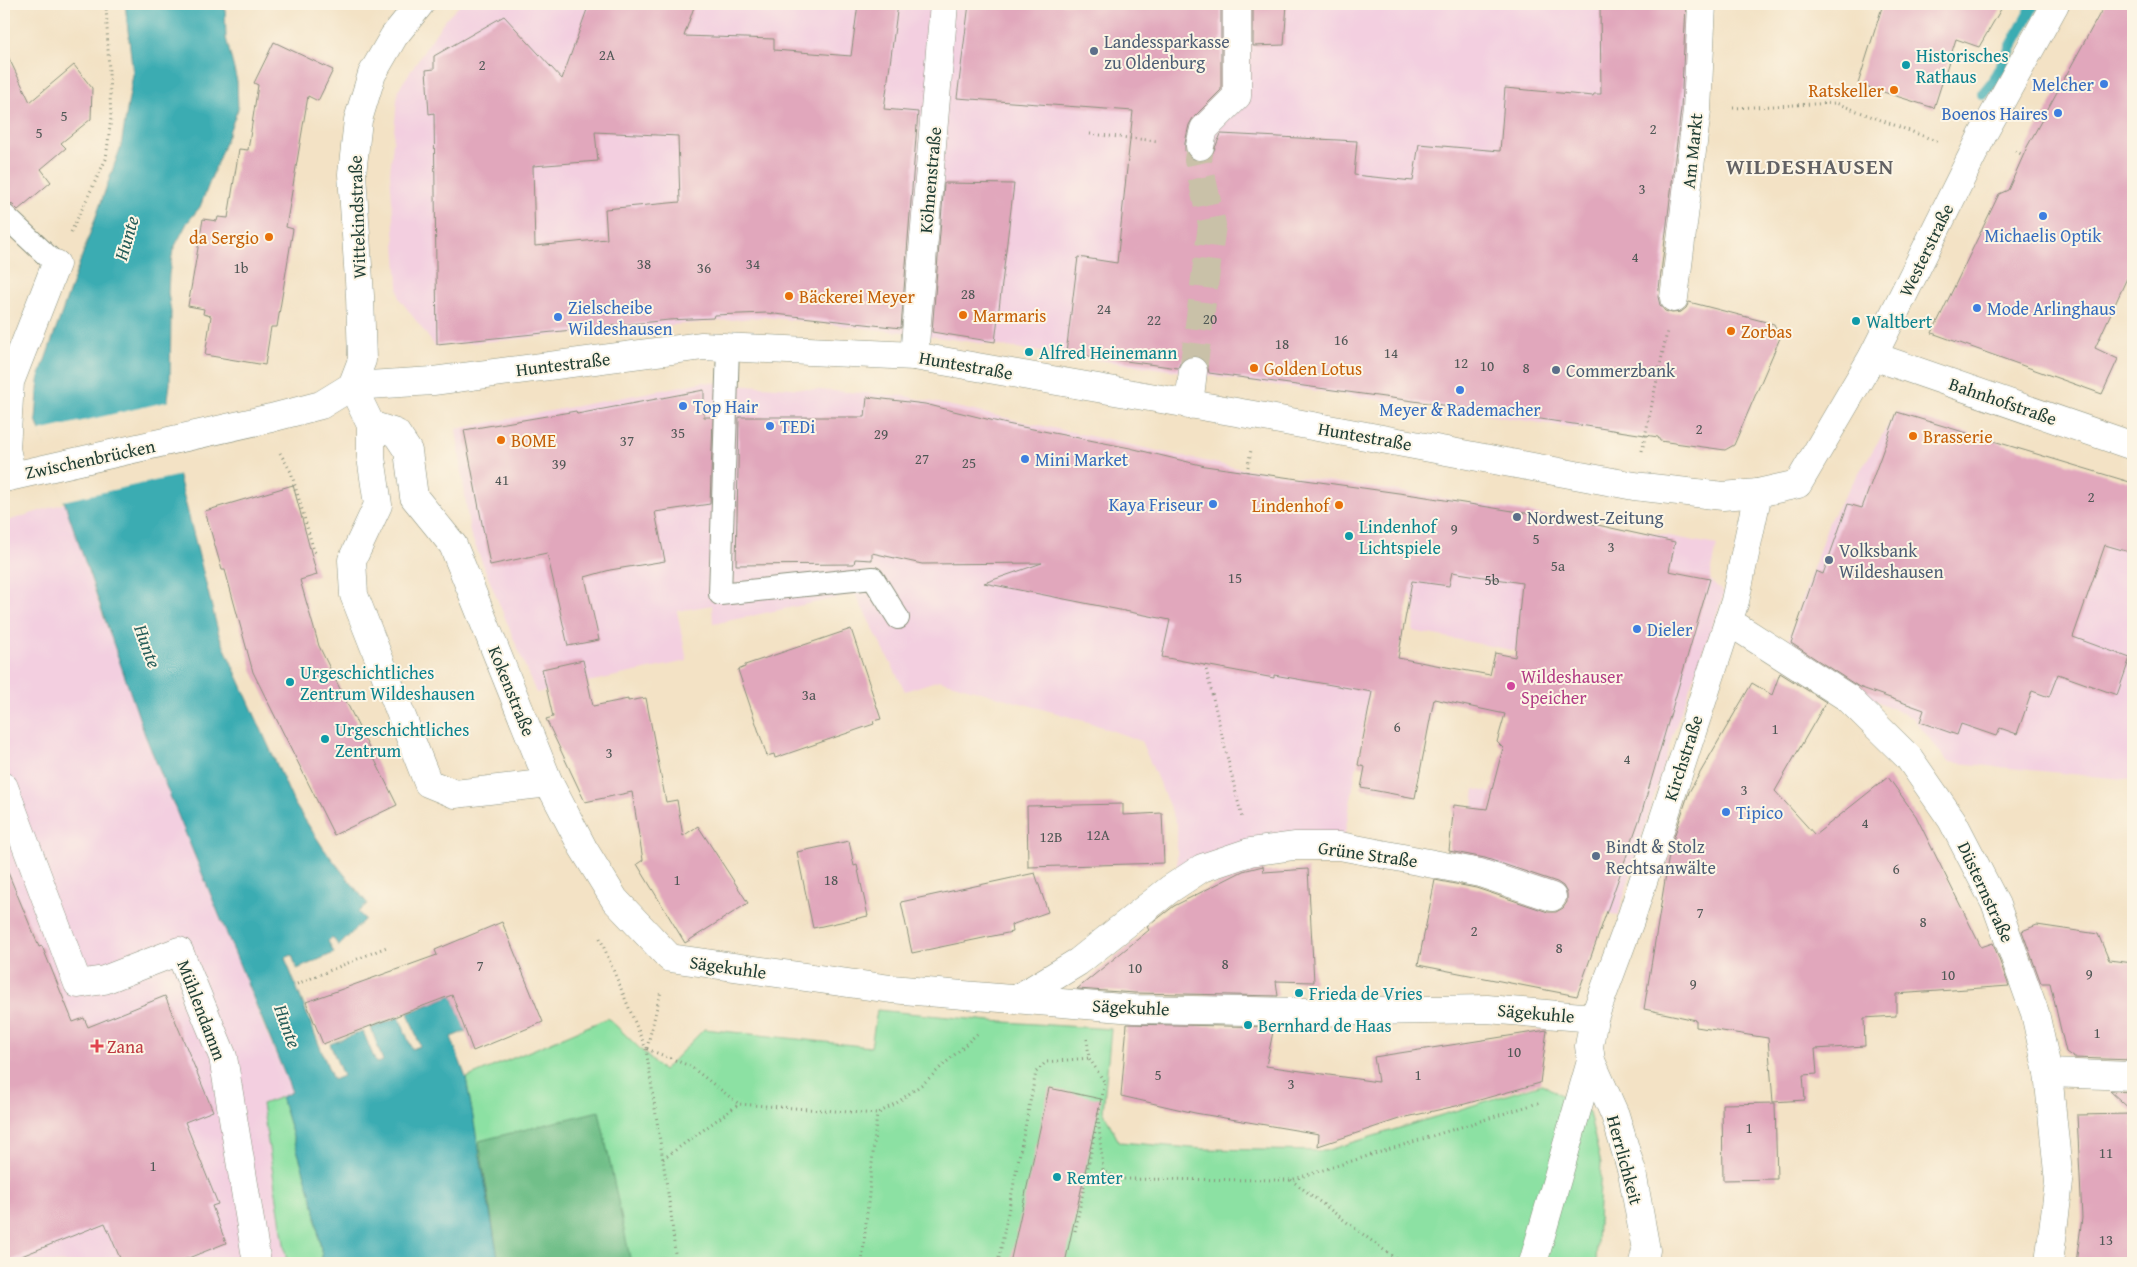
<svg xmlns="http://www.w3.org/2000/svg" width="2137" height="1267" viewBox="0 0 2137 1267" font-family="'Gentium Book Plus',serif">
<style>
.built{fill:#f3cfe0}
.green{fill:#8ce1a3;stroke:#568f6c}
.forest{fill:#71bf89;stroke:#487e5e}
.water{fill:#3aacb2;stroke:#2c7473}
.pier{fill:#f3e2c5}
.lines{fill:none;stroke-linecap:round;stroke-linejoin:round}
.stream{stroke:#3aacb2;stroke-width:12}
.building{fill:#e1a7bc;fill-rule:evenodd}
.pedestrian-tunnel{stroke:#c9c1a8;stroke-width:28;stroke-dasharray:28 14;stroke-linecap:butt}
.service-casing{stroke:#89907c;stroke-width:24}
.pedestrian-casing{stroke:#89907c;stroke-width:29}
.minor-casing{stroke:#89907c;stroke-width:29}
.tertiary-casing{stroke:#89907c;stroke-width:29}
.path{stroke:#89907c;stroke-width:3;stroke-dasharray:1 4;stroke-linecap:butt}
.service{stroke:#fff;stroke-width:22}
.pedestrian{stroke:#fff;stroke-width:28}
.minor{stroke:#fff;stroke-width:28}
.tertiary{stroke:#fff;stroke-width:28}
.service-dot{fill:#5c6f8a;stroke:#fcf5e5;stroke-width:2}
.culture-dot{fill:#0f9aa8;stroke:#fcf5e5;stroke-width:2}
.shop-dot{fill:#3f7fe0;stroke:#fcf5e5;stroke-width:2}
.food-dot{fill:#e8710a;stroke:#fcf5e5;stroke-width:2}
.hotel-dot{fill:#d1479c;stroke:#fcf5e5;stroke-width:2}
.health-dot{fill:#e0444e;stroke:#fcf5e5;stroke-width:2}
.labels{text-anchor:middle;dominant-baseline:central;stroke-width:4;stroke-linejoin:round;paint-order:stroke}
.number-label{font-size:15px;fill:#505856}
.service-label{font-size:18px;fill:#4e5e75;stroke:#fcf5e5;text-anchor:start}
.culture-label{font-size:18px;fill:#0d838f;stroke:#fcf5e5;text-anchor:start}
.shop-label{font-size:18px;fill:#366cbe;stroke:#fcf5e5;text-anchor:start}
.food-label{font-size:18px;fill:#c56008;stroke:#fcf5e5;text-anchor:start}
.street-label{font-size:18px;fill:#1f3d34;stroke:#fcf5e5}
.hotel-label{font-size:18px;fill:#b23c85;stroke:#fcf5e5;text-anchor:start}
.health-label{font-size:18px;fill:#be3a42;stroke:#fcf5e5;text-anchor:start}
.water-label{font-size:19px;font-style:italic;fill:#275e5a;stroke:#fcf5e5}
.district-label{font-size:22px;font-weight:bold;letter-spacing:1px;fill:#636264;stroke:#fcf5e5}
</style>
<rect width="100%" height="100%" fill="#fcf5e5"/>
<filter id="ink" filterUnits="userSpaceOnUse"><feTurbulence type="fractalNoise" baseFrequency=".02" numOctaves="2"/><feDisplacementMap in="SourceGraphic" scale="10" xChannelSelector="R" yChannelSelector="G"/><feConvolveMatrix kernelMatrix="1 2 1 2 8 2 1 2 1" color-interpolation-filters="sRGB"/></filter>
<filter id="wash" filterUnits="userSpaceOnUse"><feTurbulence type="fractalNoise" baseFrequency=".0096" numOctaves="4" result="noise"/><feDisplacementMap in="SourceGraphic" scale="20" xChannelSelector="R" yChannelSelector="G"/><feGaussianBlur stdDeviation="1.12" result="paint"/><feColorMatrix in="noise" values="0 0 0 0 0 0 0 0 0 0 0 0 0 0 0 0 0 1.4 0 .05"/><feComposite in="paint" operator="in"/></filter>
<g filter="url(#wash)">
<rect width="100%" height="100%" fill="#f3e2c5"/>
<g class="built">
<polygon points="461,4 1686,4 1689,94 1660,295 1665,314 1640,437 902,332 764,317 435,346 399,298 390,173 398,90 444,21"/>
<polygon points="703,382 905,396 1237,468 1411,493 1621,527 1717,545 1710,579 1724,594 1673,734 1618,916 1467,860 1475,789 1509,797 1517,651 1413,631 1415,610 1411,594 1388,589 1344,839 1222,851 1177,868 1177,824 1141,741 1088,722 939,680 905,691 855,594 713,624 712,605 677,611 687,661 536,693 470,533 456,429"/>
<polygon points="1897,411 2133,483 2133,780 1948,762 1913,718 1853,690 1787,645 1829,521"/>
<polygon points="65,503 102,614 263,1025 292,1092 262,1104 287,1263 4,1263 4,522"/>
</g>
<g class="green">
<polygon points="877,1010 990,1021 1111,1029 1103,1111 1119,1142 1204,1149 1325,1151 1542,1084 1589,1112 1601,1164 1596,1263 499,1263 466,1078 608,1018 663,1071 704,1029 871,1047"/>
<polygon points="281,1097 314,1205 323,1263 287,1263 262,1104"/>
</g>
<polygon class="forest" points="599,1111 631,1263 499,1263 479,1141"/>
<polygon class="water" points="125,4 225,4 226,38 237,81 238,109 200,207 187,223 173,250 169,274 168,293 171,312 170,384 168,399 179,477 219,635 294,803 324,849 368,904 358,912 365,919 339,946 332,937 328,941 334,953 297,969 292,955 285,958 333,1080 343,1076 330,1044 363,1031 376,1063 383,1061 371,1028 399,1017 412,1049 420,1046 408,1013 452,995 466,1031 451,1037 466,1078 499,1263 323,1263 314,1205 281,1097 292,1092 145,735 36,420 39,377 121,146 133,74"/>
<polygon class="pier" points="170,401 181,475 63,501 39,431"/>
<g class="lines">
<polyline class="stream" points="1983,94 1992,83 2034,4"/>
</g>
<g id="blocks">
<g class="building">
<path d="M 589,4 L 695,4 L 684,36 L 774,39 L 774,50 L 851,56 L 858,4 L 898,4 L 884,109 L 918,112 L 901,328 L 766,313 L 714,315 L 713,318 L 669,320 L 437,344 L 434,113 L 429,114 L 426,70 L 434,69 L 434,56 L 504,16 L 562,79 ZM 595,132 L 678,136 L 680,202 L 605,209 L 607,239 L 535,246 L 533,166 L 598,161 Z"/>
<polygon points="969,4 1221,4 1221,90 1193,118 1189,125 1185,143 1185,151 1190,158 1197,161 1205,161 1211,157 1221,134 1357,141 1354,175 1413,181 1419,144 1500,151 1505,88 1593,96 1594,94 1601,94 1600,4 1686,4 1681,109 1658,297 1660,305 1665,311 1672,313 1681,312 1686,308 1689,302 1774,324 1780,338 1734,445 1725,450 1660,441 1658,437 1508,414 1209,373 1207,364 1203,359 1195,356 1186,357 1181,361 1178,368 1066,353 1078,257 1117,263 1133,111 957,98"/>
<polygon points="1253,4 1287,4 1284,45 1253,46"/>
<polygon points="1883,4 2004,4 1979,47 1956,39 1934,108 1858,84"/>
<polygon points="2105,4 2133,4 2133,265 2095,348 2118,359 2102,394 1932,333 1999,194 2008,190 2027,147"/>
<polygon points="274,42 333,70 318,101 308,96 286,227 293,229 277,327 271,327 265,365 205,355 211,316 203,314 204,309 188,306 203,219 217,221 218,217 228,218 239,149 248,150 258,85 254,83"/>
<polygon points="4,48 30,102 74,65 92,88 91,119 61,143 66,148 41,169 51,182 18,210 13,205 4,202"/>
<polygon points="944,183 1014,184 995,342 932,332"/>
<polygon points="704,390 704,417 713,417 710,504 655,512 665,561 610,570 585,577 599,640 568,646 547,553 490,565 464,430 576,411 577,414"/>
<path d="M 867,397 L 925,404 L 1007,424 L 1130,448 L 1205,466 L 1420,496 L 1593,524 L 1675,542 L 1669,571 L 1710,579 L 1641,815 L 1577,996 L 1418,965 L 1435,880 L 1476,888 L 1548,912 L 1556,912 L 1563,908 L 1567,902 L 1567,893 L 1563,886 L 1557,882 L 1485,858 L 1449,851 L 1454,805 L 1487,809 L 1503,748 L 1497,742 L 1505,714 L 1434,699 L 1415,798 L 1361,788 L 1365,767 L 1358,765 L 1372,692 L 1274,675 L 1274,678 L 1162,657 L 1170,620 L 984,583 L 1042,563 L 922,564 L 872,553 L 872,560 L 855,559 L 854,564 L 736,565 L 739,417 L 865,417 ZM 1452,572 L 1522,583 L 1515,657 L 1495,653 L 1490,675 L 1398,658 L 1412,581 L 1449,586 Z"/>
<polygon points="1897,412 2133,483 2133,553 2105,545 2073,637 2130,658 2117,695 2058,674 2049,697 2032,691 2017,734 2000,728 1996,736 1961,724 1957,735 1920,722 1924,710 1859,687 1791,643 1816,571 1823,574 1848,504 1862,508"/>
<polygon points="293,485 317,575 300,580 319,646 397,805 334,835 253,672 225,570 222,570 205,511"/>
<polygon points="851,629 881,719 873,721 874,724 775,758 774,754 767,756 738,670 745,667 745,665"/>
<polygon points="583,660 593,706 628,699 628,701 646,698 666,802 677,800 683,836 698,826 748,903 685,943 637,864 643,860 632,792 585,802 546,719 553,717 542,669"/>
<polygon points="1780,673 1826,702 1775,791 1815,835 1888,777 1916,816 1981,947 1993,943 2009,986 1896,994 1896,1016 1864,1018 1865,1046 1815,1049 1817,1074 1803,1075 1805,1100 1773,1102 1768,1038 1696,1027 1696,1020 1644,1009 1670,849 1689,792 1752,683 1772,695"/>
<polygon points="1123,804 1123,815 1162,813 1164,863 1028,867 1027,806"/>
<polygon points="849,841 854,866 857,865 868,916 813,928 797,852"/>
<polygon points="4,863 39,947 42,946 73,1022 84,1018 88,1027 165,996 213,1111 185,1122 218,1204 212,1206 226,1243 176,1263 122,1263 105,1223 4,1263"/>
<polygon points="1263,866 1264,872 1308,869 1314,982 1276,981 1278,996 1135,993 1077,989 1149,930 1147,927 1174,906 1243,871"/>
<polygon points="1035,873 1048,912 1011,925 1012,932 912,953 901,902"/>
<polygon points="502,922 543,1022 473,1051 452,995 323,1044 306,1002 437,955 435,950"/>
<polygon points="2037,925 2098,934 2109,960 2133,963 2133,1060 2074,1058 2066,1052 2050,983 2041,983 2022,931"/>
<polygon points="1127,1024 1274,1027 1266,1066 1378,1082 1374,1057 1547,1030 1540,1083 1465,1104 1402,1118 1318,1146 1319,1134 1195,1113 1121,1096"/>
<polygon points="1049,1088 1101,1099 1065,1263 1010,1263"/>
<polygon points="2110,1091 2133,1092 2133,1112"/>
<polygon points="1775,1103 1777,1179 1723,1180 1722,1104"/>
<polygon points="2133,1114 2133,1263 2076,1263 2082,1218 2077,1115"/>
</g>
</g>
</g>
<g filter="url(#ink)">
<use href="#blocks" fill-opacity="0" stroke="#89907c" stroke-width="1"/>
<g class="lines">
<polyline class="pedestrian-tunnel" points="1193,371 1212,225 1198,160 1200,146"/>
<defs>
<g id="service">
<polyline points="4,215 56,264"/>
<polyline points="728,347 720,594 873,578 898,618"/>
</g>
<g id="pedestrian">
<polyline points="1200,146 1204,129 1237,96 1237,4"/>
<polyline points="1189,405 1193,371"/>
<polyline points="1533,1263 1591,1061"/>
</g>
<g id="minor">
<polyline points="1674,298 1697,110 1702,4"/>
<polyline points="914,356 944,4"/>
<polyline points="1873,356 2133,446"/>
<polyline points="371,425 396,433 408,451 414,497 453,545 549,783 583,848 615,900 670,958 891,989 1134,1009 1310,1012 1487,1009 1594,1018"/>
<polyline points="12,475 6,449 10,382 56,264"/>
<polyline points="1728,621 1848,698 1909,758 1952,820 1996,905 2035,1013 2048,1073 2059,1182 2049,1263"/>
<polyline points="549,783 455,794 428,783 354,595 352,560 378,505 371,457 371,425 352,386 433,381 702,346 914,356 1259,416 1634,486 1723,496 1758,493 1798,484 1873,356 1983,134 2055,4"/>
<polyline points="4,787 78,984 104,980 179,951 223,1057 257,1263"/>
<polyline points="1015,1000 1078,962 1170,889 1202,868 1250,852 1294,846 1340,846 1480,873 1552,897"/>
<polyline points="2048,1073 2133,1076"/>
<polyline points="1643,1263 1646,1250 1632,1172 1615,1115 1591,1061 1589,1046 1594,1018 1630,921 1735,601 1758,493"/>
</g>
<polyline id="tertiary" points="4,478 271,418 321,405 352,386 362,360 360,296 352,174 358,120 372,74 394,36 420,4"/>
</defs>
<use href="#service" class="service-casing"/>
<use href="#pedestrian" class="pedestrian-casing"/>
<use href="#minor" class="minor-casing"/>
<use href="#tertiary" class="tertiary-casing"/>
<g class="path">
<polyline points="1733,108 1836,103 1939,142"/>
<polyline points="1090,134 1158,141"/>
<polyline points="2015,151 2023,155"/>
<polyline points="71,232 106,159 111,118 106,4"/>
<polyline points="1642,451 1667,332"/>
<polyline points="280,453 291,472 314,551 317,554"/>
<polyline points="1247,472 1251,450"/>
<polyline points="1205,665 1242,818"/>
<polyline points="600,938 646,1049 671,1213 676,1263"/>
<polyline points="297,984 389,946"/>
<polyline points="1087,1039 1089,1058 1105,1083 1098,1116 1103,1169 1117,1179 1291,1180 1541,1102"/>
<polyline points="647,1048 661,991"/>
<polyline points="647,1049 690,1066 739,1104"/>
<polyline points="663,1159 739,1104 877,1114 898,1102 925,1082 978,1033"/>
<polyline points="1291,1180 1401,1263"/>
<polyline points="1075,1231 1097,1122"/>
<polyline points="862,1263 877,1114"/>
<polyline points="998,1263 1036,1072 1046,1062 1089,1058"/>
</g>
<use href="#service" class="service"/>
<use href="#pedestrian" class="pedestrian"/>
<use href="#minor" class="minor"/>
<use href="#tertiary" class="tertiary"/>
</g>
</g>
<g class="service-dot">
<circle cx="1094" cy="51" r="5"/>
<circle cx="1556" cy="370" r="5"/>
<circle cx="1517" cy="517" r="5"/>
<circle cx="1829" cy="560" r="5"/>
<circle cx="1596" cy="856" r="5"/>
</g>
<g class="culture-dot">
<circle cx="1906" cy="65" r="5"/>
<circle cx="1856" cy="321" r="5"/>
<circle cx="1029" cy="352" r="5"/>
<circle cx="1349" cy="536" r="5"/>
<circle cx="290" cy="682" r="5"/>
<circle cx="325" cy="739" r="5"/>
<circle cx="1299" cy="993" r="5"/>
<circle cx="1248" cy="1025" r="5"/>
<circle cx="1057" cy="1177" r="5"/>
</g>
<g class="shop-dot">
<circle cx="2104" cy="84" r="5"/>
<circle cx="2058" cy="113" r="5"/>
<circle cx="2043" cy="216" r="5"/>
<circle cx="1977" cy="308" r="5"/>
<circle cx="558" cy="317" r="5"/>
<circle cx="1460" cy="390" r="5"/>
<circle cx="683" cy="406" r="5"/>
<circle cx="770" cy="426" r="5"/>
<circle cx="1025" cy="459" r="5"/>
<circle cx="1213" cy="504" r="5"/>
<circle cx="1637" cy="629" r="5"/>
<circle cx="1726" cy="812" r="5"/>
</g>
<g class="food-dot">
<circle cx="1894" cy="90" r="5"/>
<circle cx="269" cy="237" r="5"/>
<circle cx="789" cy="296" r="5"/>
<circle cx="963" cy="315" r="5"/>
<circle cx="1731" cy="331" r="5"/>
<circle cx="1254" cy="368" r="5"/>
<circle cx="1913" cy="436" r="5"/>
<circle cx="501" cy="440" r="5"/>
<circle cx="1339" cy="505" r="5"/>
</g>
<circle class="hotel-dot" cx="1511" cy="686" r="5"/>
<path class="health-dot" d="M94.5 1038.5h5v5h5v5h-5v5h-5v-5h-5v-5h5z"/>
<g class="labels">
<g class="number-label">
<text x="607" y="54">2A</text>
<text x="482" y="64">2</text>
<text x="64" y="115">5</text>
<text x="1653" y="128">2</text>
<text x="39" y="132">5</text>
<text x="1642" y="188">3</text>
<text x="1635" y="256">4</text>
<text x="644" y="263">38</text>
<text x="753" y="263">34</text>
<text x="241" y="267">1b</text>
<text x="704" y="267">36</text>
<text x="968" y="293">28</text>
<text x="1104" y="308">24</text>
<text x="1210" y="318">20</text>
<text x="1154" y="319">22</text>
<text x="1341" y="339">16</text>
<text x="1282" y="343">18</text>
<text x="1391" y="352">14</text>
<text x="1461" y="362">12</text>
<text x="1487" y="365">10</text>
<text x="1526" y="367">8</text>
<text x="1699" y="428">2</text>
<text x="678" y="432">35</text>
<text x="881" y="433">29</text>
<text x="627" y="440">37</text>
<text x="922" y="458">27</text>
<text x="969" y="462">25</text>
<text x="559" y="463">39</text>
<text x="502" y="479">41</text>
<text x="2091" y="496">2</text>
<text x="1454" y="528">9</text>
<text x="1536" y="538">5</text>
<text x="1611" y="546">3</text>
<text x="1558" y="565">5a</text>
<text x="1235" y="577">15</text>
<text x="1492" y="579">5b</text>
<text x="809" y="694">3a</text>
<text x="1397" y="726">6</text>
<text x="1775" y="728">1</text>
<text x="609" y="752">3</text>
<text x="1627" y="758">4</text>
<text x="1744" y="789">3</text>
<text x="1865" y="822">4</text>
<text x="1098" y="834">12A</text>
<text x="1051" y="836">12B</text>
<text x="1896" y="868">6</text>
<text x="677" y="879">1</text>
<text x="831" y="879">18</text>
<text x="1700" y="912">7</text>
<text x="1923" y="921">8</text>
<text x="1474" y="930">2</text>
<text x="1559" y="947">8</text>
<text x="1225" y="963">8</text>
<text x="480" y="965">7</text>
<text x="1135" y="967">10</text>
<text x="2089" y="973">9</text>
<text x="1948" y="974">10</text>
<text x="1693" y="983">9</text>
<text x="2097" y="1032">1</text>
<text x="1514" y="1051">10</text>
<text x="1158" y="1074">5</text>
<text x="1418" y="1074">1</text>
<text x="1291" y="1083">3</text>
<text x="1749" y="1127">1</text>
<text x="2106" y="1152">11</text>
<text x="153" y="1165">1</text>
<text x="2106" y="1239">13</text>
</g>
<g class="service-label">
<text x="1104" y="41">Landessparkasse<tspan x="1104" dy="21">zu Oldenburg</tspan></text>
<text x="1566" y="370">Commerzbank</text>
<text x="1527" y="517">Nordwest-Zeitung</text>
<text x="1839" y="550">Volksbank<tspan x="1839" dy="21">Wildeshausen</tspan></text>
<text x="1606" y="846">Bindt &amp; Stolz<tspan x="1606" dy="21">Rechtsanwälte</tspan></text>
</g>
<g class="culture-label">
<text x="1916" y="55">Historisches<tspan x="1916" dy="21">Rathaus</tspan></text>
<text x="1866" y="321">Waltbert</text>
<text x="1039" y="352">Alfred Heinemann</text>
<text x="1359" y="526">Lindenhof<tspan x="1359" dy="21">Lichtspiele</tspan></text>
<text x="300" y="672">Urgeschichtliches<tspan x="300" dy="21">Zentrum Wildeshausen</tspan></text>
<text x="335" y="729">Urgeschichtliches<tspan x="335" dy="21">Zentrum</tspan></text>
<text x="1309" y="993">Frieda de Vries</text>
<text x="1258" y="1025">Bernhard de Haas</text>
<text x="1067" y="1177">Remter</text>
</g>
<g class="shop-label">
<text x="2094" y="84" text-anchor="end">Melcher</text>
<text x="2048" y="113" text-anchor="end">Boenos Haires</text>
<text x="2043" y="235" text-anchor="middle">Michaelis Optik</text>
<text x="568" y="307">Zielscheibe<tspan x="568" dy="21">Wildeshausen</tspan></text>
<text x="1987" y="308">Mode Arlinghaus</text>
<text x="693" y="406">Top Hair</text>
<text x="1460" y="409" text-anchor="middle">Meyer &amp; Rademacher</text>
<text x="780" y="426">TEDi</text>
<text x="1035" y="459">Mini Market</text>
<text x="1203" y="504" text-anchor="end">Kaya Friseur</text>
<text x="1647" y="629">Dieler</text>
<text x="1736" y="812">Tipico</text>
</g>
<g class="food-label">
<text x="1884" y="90" text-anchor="end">Ratskeller</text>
<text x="259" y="237" text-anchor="end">da Sergio</text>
<text x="799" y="296">Bäckerei Meyer</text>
<text x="973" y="315">Marmaris</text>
<text x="1741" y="331">Zorbas</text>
<text x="1264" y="368">Golden Lotus</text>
<text x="1923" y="436">Brasserie</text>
<text x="511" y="440">BOME</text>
<text x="1329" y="505" text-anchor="end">Lindenhof</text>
</g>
<g class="street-label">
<text transform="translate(1692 151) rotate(-84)">Am Markt</text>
<text transform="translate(930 180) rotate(-85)">Köhnenstraße</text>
<text transform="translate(357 217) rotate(-92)">Wittekindstraße</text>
<text transform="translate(1926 250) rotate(-64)">Westerstraße</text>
<text transform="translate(563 364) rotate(-7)">Huntestraße</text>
<text transform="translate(966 365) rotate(10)">Huntestraße</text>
<text transform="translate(2003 401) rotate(19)">Bahnhofstraße</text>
<text transform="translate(1365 436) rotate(10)">Huntestraße</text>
<text transform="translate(90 459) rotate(-12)">Zwischenbrücken</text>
<text transform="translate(512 691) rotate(68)">Kokenstraße</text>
<text transform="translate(1683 758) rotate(-72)">Kirchstraße</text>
<text transform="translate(1368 854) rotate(8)">Grüne Straße</text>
<text transform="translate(1986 892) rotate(65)">Düsternstraße</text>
<text transform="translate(728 967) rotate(8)">Sägekuhle</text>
<text transform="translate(1131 1007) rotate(3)">Sägekuhle</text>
<text transform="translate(202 1010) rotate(69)">Mühlendamm</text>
<text transform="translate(1536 1013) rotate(5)">Sägekuhle</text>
<text transform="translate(1625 1160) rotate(75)">Herrlichkeit</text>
</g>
<g class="hotel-label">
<text x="1521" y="676">Wildeshauser<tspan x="1521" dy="21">Speicher</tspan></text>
</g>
<g class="health-label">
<text x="107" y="1046">Zana</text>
</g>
<g class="water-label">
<text transform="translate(126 238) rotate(-74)">Hunte</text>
<text transform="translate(148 646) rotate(70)">Hunte</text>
<text transform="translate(288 1026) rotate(70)">Hunte</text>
</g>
<g class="district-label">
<text x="1810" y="166">WILDESHAUSEN</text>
</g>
</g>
<rect width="2137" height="1267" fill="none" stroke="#fcf5e5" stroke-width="20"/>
</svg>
